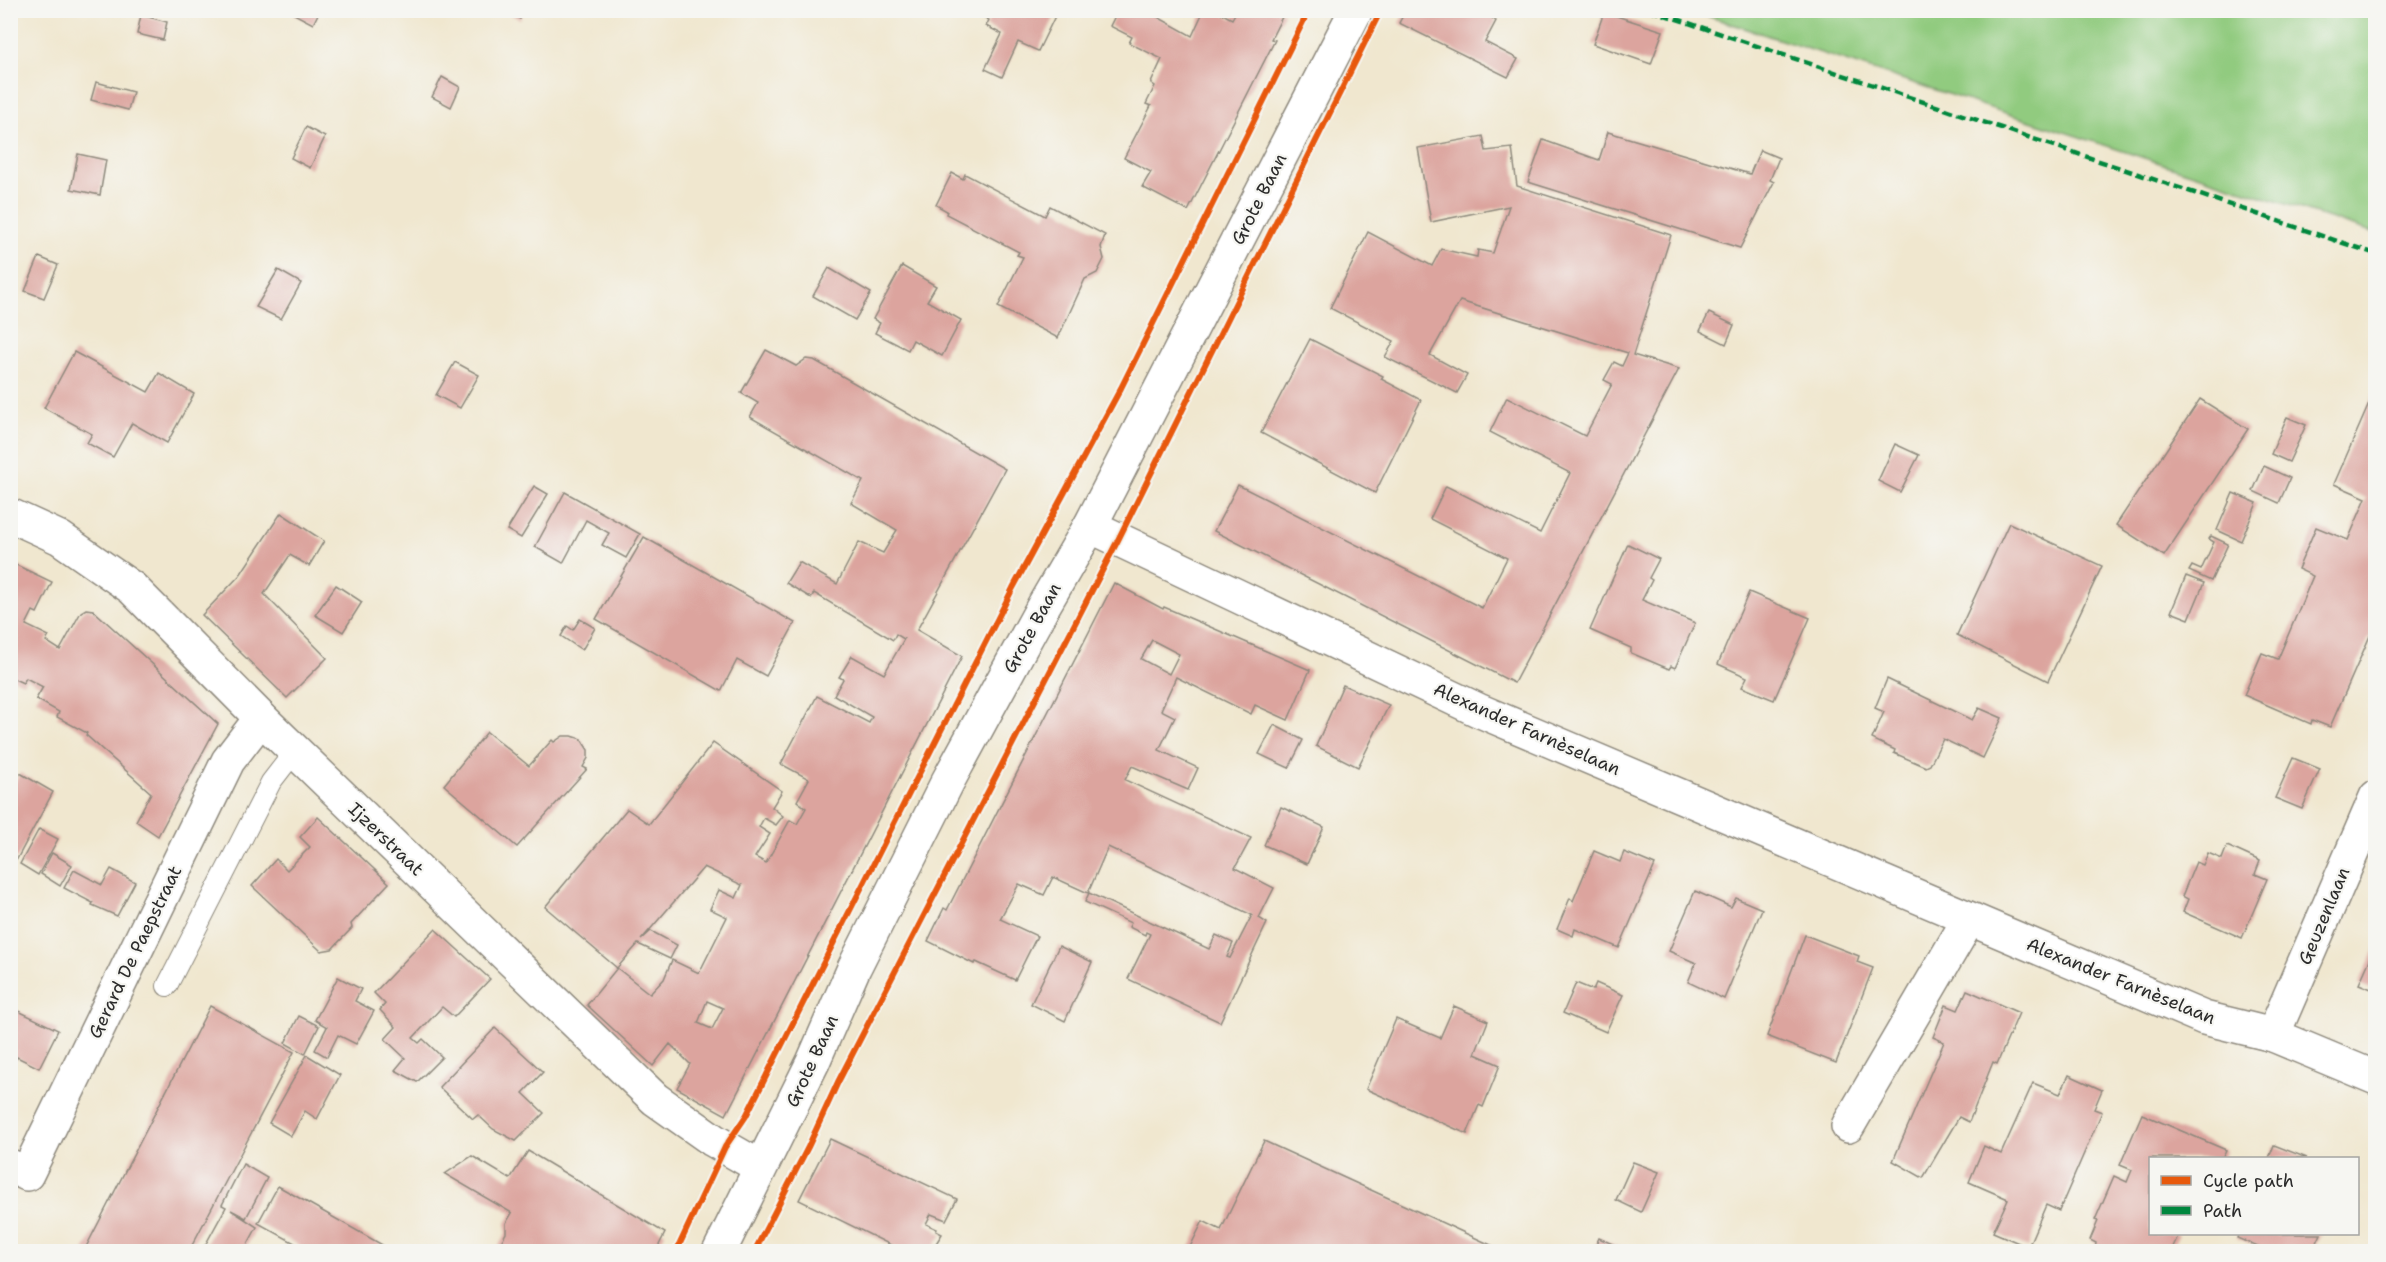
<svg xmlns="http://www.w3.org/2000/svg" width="2386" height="1262" viewBox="0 0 2386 1262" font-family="'Shantell Sans',sans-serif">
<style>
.green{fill:#91cb7f;stroke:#5e7b55;stroke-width:1.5}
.building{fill:#dca49e;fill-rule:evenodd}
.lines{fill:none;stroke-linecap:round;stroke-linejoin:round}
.service-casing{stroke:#8e897d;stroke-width:22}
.minor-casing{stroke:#8e897d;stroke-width:36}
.primary-casing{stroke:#8e897d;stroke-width:36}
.service{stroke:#fff;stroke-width:20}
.minor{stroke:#fff;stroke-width:33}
.primary{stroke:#fff;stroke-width:33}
.quiet{stroke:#00873e;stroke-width:4.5;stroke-dasharray:9 4.5;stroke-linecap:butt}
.cycleway-casing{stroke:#f6f6f2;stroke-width:10}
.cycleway{stroke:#e8590c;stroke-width:6}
.labels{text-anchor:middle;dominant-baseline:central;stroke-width:4.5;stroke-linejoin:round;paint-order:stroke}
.street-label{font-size:18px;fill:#2b2b2b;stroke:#f6f6f2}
</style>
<rect width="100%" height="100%" fill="#f6f6f2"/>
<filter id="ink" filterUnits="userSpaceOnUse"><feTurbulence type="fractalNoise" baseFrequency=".0167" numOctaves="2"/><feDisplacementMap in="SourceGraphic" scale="12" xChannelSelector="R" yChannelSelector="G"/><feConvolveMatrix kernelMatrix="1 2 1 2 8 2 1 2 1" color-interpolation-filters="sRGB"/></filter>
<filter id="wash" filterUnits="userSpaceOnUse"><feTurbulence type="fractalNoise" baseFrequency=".008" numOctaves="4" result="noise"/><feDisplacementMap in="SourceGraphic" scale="24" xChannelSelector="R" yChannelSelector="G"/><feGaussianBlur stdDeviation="1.35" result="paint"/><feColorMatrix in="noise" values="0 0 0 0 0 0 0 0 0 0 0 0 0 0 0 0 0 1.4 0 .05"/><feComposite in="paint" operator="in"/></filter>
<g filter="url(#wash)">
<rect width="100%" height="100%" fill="#f0e7cf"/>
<polygon class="green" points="1692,11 2375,11 2375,233"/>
<g id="blocks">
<g class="building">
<polygon points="296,10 320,10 313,24 294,14"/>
<polygon points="502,10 524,10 520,19"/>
<polygon points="971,10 1058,10 1038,51 1018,42 1002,77 985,69 1002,34 986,26 989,20"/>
<polygon points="1118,10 1145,10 1192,36 1204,10 1215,10 1232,19 1237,10 1278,10 1284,13 1271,39 1275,40 1188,211 1142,187 1151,172 1124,158 1151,106 1146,104 1155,86 1151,83 1162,59 1129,43 1132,37 1110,26"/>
<polygon points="1406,10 1497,10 1492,18 1496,21 1485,42 1518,59 1508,77 1399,23"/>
<polygon points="1604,12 1663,31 1651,64 1593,44"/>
<polygon points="141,15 167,22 163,40 137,34"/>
<polygon points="442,77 460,87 451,107 432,97"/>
<polygon points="96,82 133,92 128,110 91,100"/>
<polygon points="306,127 325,137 310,168 291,158"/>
<polygon points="1608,132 1750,174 1760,150 1779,158 1770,180 1774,182 1740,248 1528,182 1543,140 1599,160"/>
<polygon points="1483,136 1486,151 1512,148 1517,186 1671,235 1633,355 1679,369 1514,683 1214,531 1238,485 1482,608 1507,558 1430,519 1446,486 1540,533 1570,473 1490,432 1507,397 1585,436 1612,384 1604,380 1614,362 1622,366 1628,353 1460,301 1430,355 1467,375 1457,393 1385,357 1394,341 1330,308 1368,232 1432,266 1441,249 1477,257 1478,250 1493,253 1509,206 1431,222 1418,148"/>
<polygon points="78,154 106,160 100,195 71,189"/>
<polygon points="952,173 963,179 965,174 1045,216 1050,206 1105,235 1101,247 1104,259 1097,273 1085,279 1058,338 998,307 1023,257 1017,255 1019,252 946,214 947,211 936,205"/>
<polygon points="39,257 58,265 44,298 25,291"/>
<polygon points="902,266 936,286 927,301 961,320 942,356 913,340 908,350 875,333 880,323 873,319"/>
<polygon points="829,268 871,293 855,320 813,296"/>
<polygon points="278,270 301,283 281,319 256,307"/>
<polygon points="1709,313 1734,325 1726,344 1700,331"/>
<polygon points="1310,339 1383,376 1381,379 1421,400 1375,493 1261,433"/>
<path d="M 766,350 L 796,366 L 806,359 L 814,360 L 1005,469 L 917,630 L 962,656 L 726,1115 L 677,1088 L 690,1064 L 670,1044 L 653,1066 L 587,1005 L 617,968 L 650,994 L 664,979 L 672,960 L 699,973 L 727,917 L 710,909 L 719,890 L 736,898 L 742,885 L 704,867 L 641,940 L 651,931 L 677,945 L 670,959 L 638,944 L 617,968 L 545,907 L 627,809 L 649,824 L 713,743 L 782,791 L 772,807 L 783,816 L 776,825 L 764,818 L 759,827 L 770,834 L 755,857 L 766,863 L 790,820 L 797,824 L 806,808 L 797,801 L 809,779 L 781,764 L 817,696 L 869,723 L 872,717 L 834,695 L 843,679 L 839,677 L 852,656 L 884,674 L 904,639 L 896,634 L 893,640 L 814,593 L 811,598 L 786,583 L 799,562 L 837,584 L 859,542 L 883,553 L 897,530 L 851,503 L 863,481 L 750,417 L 758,403 L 741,393 ZM 707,1001 L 723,1008 L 712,1029 L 698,1023 Z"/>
<polygon points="74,352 148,392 159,373 194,394 167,443 132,423 113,457 87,443 92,434 44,408"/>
<polygon points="455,362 479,375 460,408 436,395"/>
<polygon points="2376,388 2376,622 2330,727 2312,720 2311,724 2244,695 2262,653 2278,659 2313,576 2298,569 2316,527 2348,540 2366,498 2334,484"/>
<polygon points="2200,399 2248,429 2164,556 2116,525"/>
<polygon points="2287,417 2306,425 2289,462 2271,454"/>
<polygon points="1895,444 1919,455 1900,492 1878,481"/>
<polygon points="2264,466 2290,478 2279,503 2253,491"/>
<polygon points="534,486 548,494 521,538 507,530"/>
<polygon points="565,492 640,534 626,558 602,545 609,533 586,520 563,563 535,547"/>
<polygon points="2233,493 2257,503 2241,541 2217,530"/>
<polygon points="281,513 324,541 309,566 290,555 264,594 327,658 287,698 202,615 240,575"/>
<polygon points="2009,523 2102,566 2048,681 1957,635"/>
<polygon points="2211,536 2228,544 2211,581 2189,571 2192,566 2201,570 2214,542 2209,539"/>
<polygon points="644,537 795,623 766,676 737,660 721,691 596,619"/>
<polygon points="1628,544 1659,559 1649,578 1652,580 1642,600 1695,623 1675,668 1671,666 1669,669 1631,653 1631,648 1590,630"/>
<polygon points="10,562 52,582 37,613 33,611 26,625 49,636 46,641 60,650 81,612 86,609 93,610 218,724 158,836 136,821 151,793 86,735 87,733 57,717 59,712 36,699 43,687 26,678 23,683 10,677"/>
<polygon points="2186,576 2204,583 2189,619 2171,612"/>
<path d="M 1114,583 L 1163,609 L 1164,607 L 1310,670 L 1288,720 L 1255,705 L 1251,714 L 1176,677 L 1161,710 L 1175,717 L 1159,750 L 1198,768 L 1188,790 L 1132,766 L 1125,780 L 1251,838 L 1235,868 L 1274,888 L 1259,918 L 1267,923 L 1220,1022 L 1128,979 L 1150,934 L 1146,932 L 1145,935 L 1129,927 L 1131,923 L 1085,902 L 1089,893 L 1209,949 L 1216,935 L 1233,943 L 1227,957 L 1230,958 L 1252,915 L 1108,847 L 1088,893 L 1053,877 L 1044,895 L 1019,884 L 1000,919 L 1037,936 L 1015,980 L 976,962 L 974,964 L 928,941 L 944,908 L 947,910 ZM 1152,640 L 1179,654 L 1169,674 L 1141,659 Z"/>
<polygon points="336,585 362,602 343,632 315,615"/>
<polygon points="1749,592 1810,618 1774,700 1742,687 1747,677 1718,664"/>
<polygon points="580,619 595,628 582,650 561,636 567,626 573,630"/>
<polygon points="1887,679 1972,720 1979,708 2002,718 1983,758 1943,739 1930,765 1926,767 1894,753 1895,750 1872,739 1884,712 1875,708"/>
<polygon points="1343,685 1389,705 1358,767 1316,746"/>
<polygon points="1274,725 1303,740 1289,768 1259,754"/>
<polygon points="487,732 529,766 552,740 554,742 563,736 572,736 581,739 588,750 588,758 583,767 587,769 517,847 444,785"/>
<polygon points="2293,758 2320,769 2302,809 2275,798"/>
<polygon points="20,773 53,792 17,859 10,856 10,790"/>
<polygon points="1281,807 1324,827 1307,864 1264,845"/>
<polygon points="318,817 389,883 351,924 352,928 332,949 321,951 252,886 276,859 287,870 310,847 300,837"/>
<polygon points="39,829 58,839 38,875 20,864"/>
<polygon points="2227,846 2260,861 2255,874 2267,879 2242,938 2183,912 2188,899 2182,896 2196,862 2203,865 2208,853 2222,859"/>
<polygon points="1594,851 1620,862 1624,852 1655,865 1619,948 1575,929 1573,936 1557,929 1570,898 1573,901"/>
<polygon points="52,853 72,865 60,886 41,874"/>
<polygon points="111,869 135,882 117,916 92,905 93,903 64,888 74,870 102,885"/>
<polygon points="1695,891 1731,907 1736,898 1762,909 1724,999 1688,982 1696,963 1669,951"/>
<polygon points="435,929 490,979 454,1017 442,1007 413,1038 419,1043 423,1039 442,1057 417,1082 395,1070 405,1058 385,1039 396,1027 380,1010 385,1004 374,993"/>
<polygon points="1805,935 1859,956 1857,962 1873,968 1836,1063 1767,1036"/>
<polygon points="1059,946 1092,962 1065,1021 1031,1004"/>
<polygon points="2376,946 2376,991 2359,984"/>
<polygon points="338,977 361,989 355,1001 374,1011 356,1044 338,1035 327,1057 315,1050 327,1027 315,1020"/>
<polygon points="1576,983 1593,990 1596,983 1623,995 1606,1032 1563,1013"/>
<polygon points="1967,990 2019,1013 1997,1064 1993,1062 1969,1122 1959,1117 1923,1178 1893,1161 1944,1042 1933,1037 1946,1005 1958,1010"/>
<polygon points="210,1006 294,1052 189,1251 84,1251"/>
<polygon points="1454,1006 1488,1021 1475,1054 1500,1065 1483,1107 1479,1105 1467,1134 1366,1089 1396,1019 1440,1038"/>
<polygon points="10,1007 58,1030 39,1068 17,1057 10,1069"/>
<polygon points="299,1016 319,1026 305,1054 285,1043"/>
<polygon points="495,1028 543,1072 523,1093 544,1113 516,1141 493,1129 478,1115 473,1119 439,1087"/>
<polygon points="307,1055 340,1075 317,1119 305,1111 291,1136 269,1123"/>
<polygon points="2069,1075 2102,1090 2094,1109 2102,1112 2059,1211 2046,1205 2028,1247 1993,1232 2008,1199 1969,1182 1984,1146 2001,1154 2033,1083 2060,1094"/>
<polygon points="2142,1114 2226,1150 2222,1158 2150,1158 2150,1234 2179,1234 2171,1251 2095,1251 2096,1243 2090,1240 2098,1221 2095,1220 2114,1176 2127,1182 2132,1170 2120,1165"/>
<polygon points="830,1139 957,1199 946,1220 931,1214 926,1224 937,1229 936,1231 942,1234 935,1245 948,1251 903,1251 799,1200"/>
<polygon points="1264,1141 1504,1251 1188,1251 1203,1221 1221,1230"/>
<polygon points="2274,1145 2307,1158 2269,1158"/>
<polygon points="528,1151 665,1233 656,1251 496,1251 506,1233 506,1223 512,1213 445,1174 472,1156 510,1179"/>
<polygon points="1633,1162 1659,1172 1641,1212 1616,1200"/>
<polygon points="243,1164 267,1178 246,1218 231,1210 257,1227 244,1251 202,1251 226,1207 222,1205"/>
<polygon points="278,1186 393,1251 309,1251 258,1223"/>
<polygon points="2239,1234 2321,1234 2313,1251 2267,1251 2237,1238"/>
<polygon points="1599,1238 1628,1251 1593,1251"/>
</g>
</g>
</g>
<g filter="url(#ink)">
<use href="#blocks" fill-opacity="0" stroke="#8e897d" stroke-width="1.5"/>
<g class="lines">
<defs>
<polyline id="service" points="167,986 271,782 295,751"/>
<g id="minor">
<polyline points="10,515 60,538 132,588 261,718 655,1099 713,1140 760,1167"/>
<polyline points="1090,526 1478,710 2204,1018 2273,1035 2376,1078"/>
<polyline points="2273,1035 2376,797"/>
<polyline points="1848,1126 1969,919"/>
<polyline points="10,1166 27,1174 228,761 261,718"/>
</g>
<polyline id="primary" points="719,1252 813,1062 854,968 948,781 1044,605 1090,526 1356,10"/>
</defs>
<use href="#service" class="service-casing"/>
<use href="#minor" class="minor-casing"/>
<use href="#primary" class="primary-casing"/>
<use href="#service" class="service"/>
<use href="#minor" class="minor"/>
<use href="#primary" class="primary"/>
<polyline class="quiet" points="1650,10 2376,254"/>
<defs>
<g id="cycleway">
<polyline points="676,1252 725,1147 746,1116 1013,588 1121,388 1309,10"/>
<polyline points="754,1252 808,1147 838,1082 1118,540 1381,10"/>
</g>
</defs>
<use href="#cycleway" class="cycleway-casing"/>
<use href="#cycleway" class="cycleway"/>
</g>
</g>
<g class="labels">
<g class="street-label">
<text transform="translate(1259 199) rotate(-63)">Grote Baan</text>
<text transform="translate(1032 628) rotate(-61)">Grote Baan</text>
<text transform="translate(1527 729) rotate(24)">Alexander Farnèselaan</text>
<text transform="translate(386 839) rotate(44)">Ijzerstraat</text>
<text transform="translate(2324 916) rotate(-67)">Geuzenlaan</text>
<text transform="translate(135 952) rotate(-64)">Gerard De Paepstraat</text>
<text transform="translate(2121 981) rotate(22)">Alexander Farnèselaan</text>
<text transform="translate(812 1061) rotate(-65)">Grote Baan</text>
</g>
</g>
<rect width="2386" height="1262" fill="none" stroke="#f6f6f2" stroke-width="36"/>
<rect x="2149" y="1157" width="210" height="78" fill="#f6f6f2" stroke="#a5a5a2" stroke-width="1.5"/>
<rect x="2161" y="1176" width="30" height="9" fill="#e8590c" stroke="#a5a5a2" stroke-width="1.5"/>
<text x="2203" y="1187" font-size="18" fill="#2b2b2b">Cycle path</text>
<rect x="2161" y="1206" width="30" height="9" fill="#00873e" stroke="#a5a5a2" stroke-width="1.5"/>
<text x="2203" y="1217" font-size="18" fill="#2b2b2b">Path</text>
</svg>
